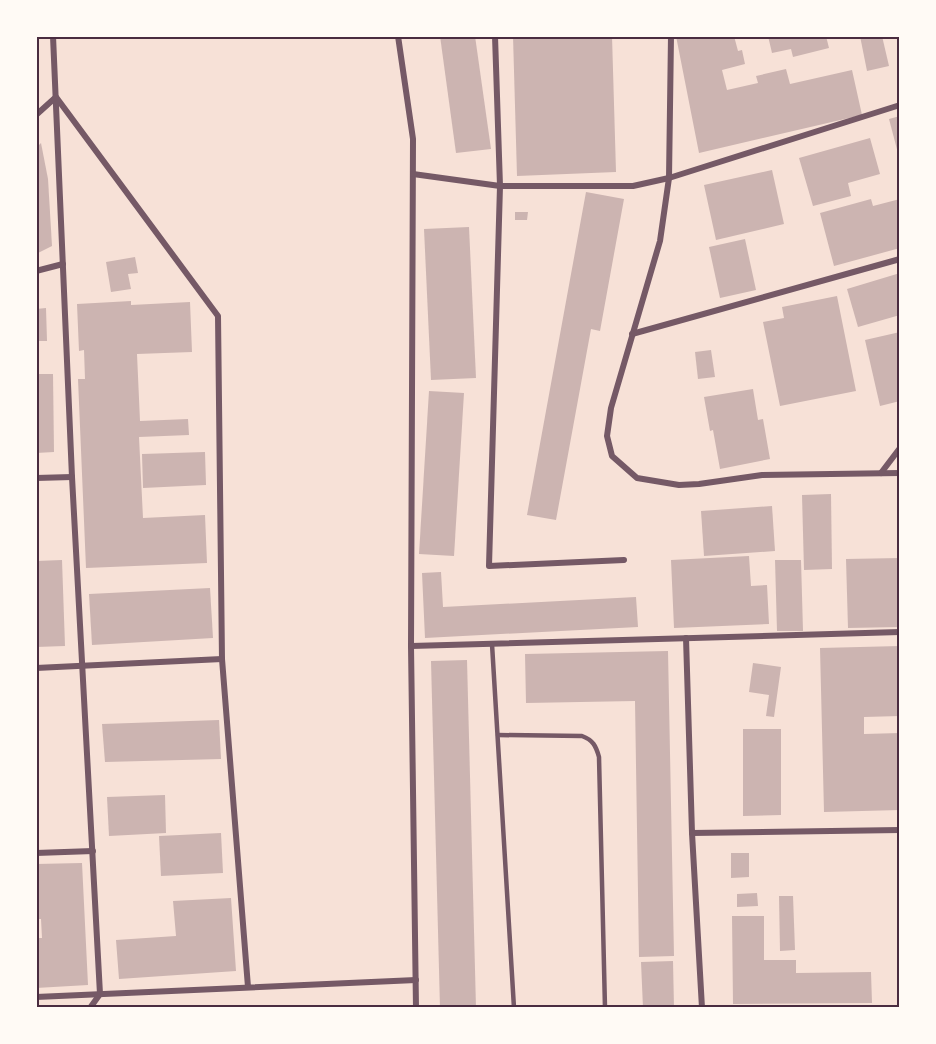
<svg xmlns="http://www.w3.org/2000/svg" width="936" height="1044" viewBox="0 0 936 1044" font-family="'Roboto Condensed',sans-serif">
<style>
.building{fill:#ccb4b1}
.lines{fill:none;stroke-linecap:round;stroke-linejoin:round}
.service{stroke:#755966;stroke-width:4.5}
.minor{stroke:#755966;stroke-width:6}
.neatline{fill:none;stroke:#4a2c40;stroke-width:2}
</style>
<rect width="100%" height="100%" fill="#f7e1d7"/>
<g class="building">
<polygon points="440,36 475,36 491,149 456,153"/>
<polygon points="513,36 612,36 616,172 517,176"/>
<polygon points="676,36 734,36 738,51 742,50 745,64 722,70 727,90 758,83 756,76 786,69 790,84 852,70 862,115 699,153"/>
<polygon points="768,36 826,36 829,48 793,57 791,49 772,53"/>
<polygon points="860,36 882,36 889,66 867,71"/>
<polygon points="900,116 900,157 899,157 889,119"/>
<polygon points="870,138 880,174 848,183 851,196 813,206 799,158"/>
<polygon points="41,143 48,179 52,246 36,254 36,148"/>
<polygon points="772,170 784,224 716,240 704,185"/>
<polygon points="586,192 624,199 600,331 591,329 556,520 527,515"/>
<polygon points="871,199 873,206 900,199 900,248 834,266 820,213"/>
<polygon points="515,212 528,212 527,220 515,220"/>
<polygon points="469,227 476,378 431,380 424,229"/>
<polygon points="745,239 756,290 720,298 709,247"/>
<polygon points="135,257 138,273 128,274 131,289 111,292 106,262"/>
<polygon points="900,273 900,315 858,327 847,289"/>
<polygon points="837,296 856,391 780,406 763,322 784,318 782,307"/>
<polygon points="131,301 131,305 190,302 192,352 137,354 140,421 188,419 189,435 139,437 143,518 205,515 207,563 86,568 78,379 85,379 84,350 79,351 77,304"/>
<polygon points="46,308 47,341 36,341 36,309"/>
<polygon points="900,332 900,401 880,406 865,340"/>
<polygon points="711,350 715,377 698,379 695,352"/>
<polygon points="36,374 53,374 54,452 36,453"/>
<polygon points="753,389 758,420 763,419 770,459 720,469 713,430 710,431 704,397"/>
<polygon points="429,391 464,393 454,556 419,554"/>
<polygon points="205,452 206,485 143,488 142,454"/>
<polygon points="831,494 832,569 804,570 802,495"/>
<polygon points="772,506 775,551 704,556 701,511"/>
<polygon points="749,556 751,586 767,585 769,624 674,628 671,560"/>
<polygon points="900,558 900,627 848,628 846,559"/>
<polygon points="62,560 65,646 36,647 36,561"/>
<polygon points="775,560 801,560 803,631 777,631"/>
<polygon points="441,572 443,607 636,597 638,627 425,638 422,573"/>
<polygon points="210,588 213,638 92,645 89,594"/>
<polygon points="900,646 900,716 864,717 864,734 900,733 900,810 824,812 820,648"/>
<polygon points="668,651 674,956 639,957 635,701 526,703 525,654"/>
<polygon points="467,660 476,1008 440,1008 431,661"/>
<polygon points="753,663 781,667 774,717 766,716 769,695 749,692"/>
<polygon points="219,720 221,759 105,762 102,724"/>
<polygon points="743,729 781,729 781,815 743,816"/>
<polygon points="165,795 166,833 109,836 107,797"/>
<polygon points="221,833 223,873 161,876 159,836"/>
<polygon points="731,853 749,853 749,877 731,878"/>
<polygon points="82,863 88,985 36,988 36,938 42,938 41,919 36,919 36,864"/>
<polygon points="757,893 758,906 737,907 737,894"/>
<polygon points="779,896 793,896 795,950 780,951"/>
<polygon points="231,898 236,971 119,979 116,940 176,936 173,901"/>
<polygon points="732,916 764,916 764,960 796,960 796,973 871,972 872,1003 733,1004"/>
<polygon points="673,961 674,1008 643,1008 641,962"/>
<polygon points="897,973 900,973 900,1002 898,1002"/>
</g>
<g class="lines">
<g class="service">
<polyline points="492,644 514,1008"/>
<path d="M 498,735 L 582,736 C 593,740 596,746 599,757 L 605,1008"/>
</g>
<g class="minor">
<polyline points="53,36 72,477 100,994 90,1008"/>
<polyline points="398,36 413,139 411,646 416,1008"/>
<polyline points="495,36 500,186 489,566 624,560"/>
<polyline points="671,36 669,178 660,241 611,408 607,436 612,456 637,478 679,485 699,484 762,475 900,473"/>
<polyline points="36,115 56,97 218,316 222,659 248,987"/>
<polyline points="413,174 500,186 633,186 669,178 900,105"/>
<polyline points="36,271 63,264"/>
<polyline points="632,334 900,259"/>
<polyline points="881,473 900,448"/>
<polyline points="36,478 72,477"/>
<polyline points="686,638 692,833 900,830"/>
<polyline points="411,646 900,632"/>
<polyline points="36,668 222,659"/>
<polyline points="692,833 702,1008"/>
<polyline points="36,853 93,851"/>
<polyline points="36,997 416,980"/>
</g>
</g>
<rect width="936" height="1044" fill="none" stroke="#fffaf5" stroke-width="75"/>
<rect x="38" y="38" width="860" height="968" class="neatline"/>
</svg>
